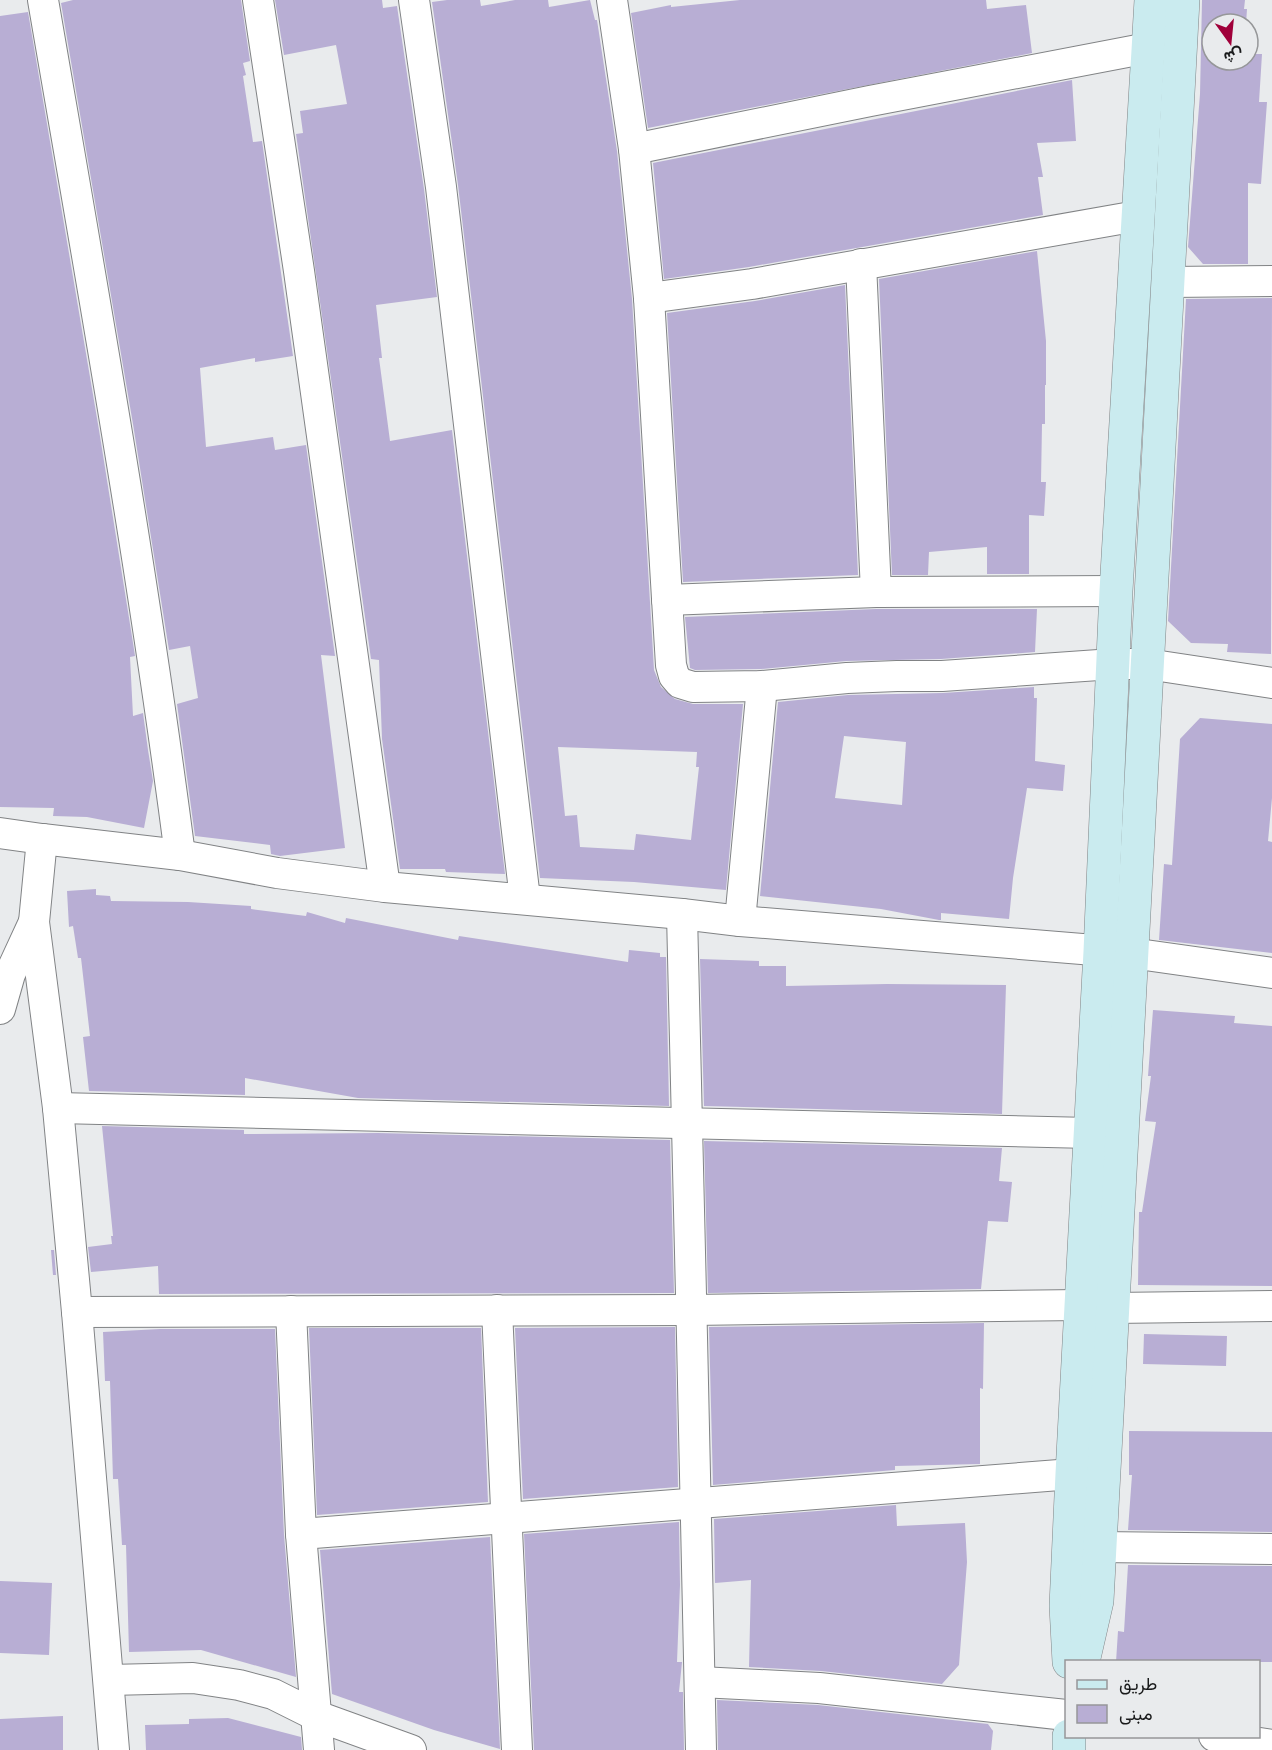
<svg xmlns="http://www.w3.org/2000/svg" width="1272" height="1750" viewBox="0 0 1272 1750" font-family="'Sofia Sans Condensed',Vazirmatn,sans-serif">
<style>
.building{fill:#b8aed4;fill-rule:evenodd}
.lines{fill:none;stroke-linecap:round;stroke-linejoin:round}
.street-casing{stroke:#818385;stroke-width:32}
.secondary-casing{stroke:#818385;stroke-width:34}
.street{stroke:#fff;stroke-width:30}
.secondary{stroke:#caebef;stroke-width:33}
</style>
<rect width="100%" height="100%" fill="#e9ebed"/>
<g class="building">
<polygon points="73,0 241,0 250,61 243,63 246,75 243,76 253,142 262,141 293,356 255,362 255,358 200,368 206,447 273,437 275,450 306,445 335,656 321,655 345,848 280,856 271,854 270,845 195,836 177,704 198,698 190,646 169,650 133,424 61,3"/>
<polygon points="275,0 382,0 383,8 397,6 424,189 437,297 376,305 382,358 379,358 390,441 452,430 505,874 446,872 445,869 400,869 382,739 379,660 371,659 296,134 303,133 300,111 347,104 336,45 284,55"/>
<path d="M 447,0 L 480,0 L 481,6 L 515,0 L 548,0 L 549,7 L 590,0 L 595,20 L 597,20 L 617,151 L 632,299 L 654,670 L 661,687 L 675,699 L 693,704 L 743,704 L 726,890 L 634,882 L 540,878 L 458,185 L 432,2 ZM 558,747 L 697,752 L 696,767 L 699,767 L 691,840 L 636,834 L 634,850 L 580,847 L 577,815 L 565,816 Z"/>
<polygon points="740,0 986,0 987,9 1026,5 1032,53 648,128 631,13 671,5 671,7"/>
<polygon points="1202,0 1245,0 1244,9 1247,9 1246,24 1212,24 1212,60 1248,60 1248,54 1262,54 1259,102 1267,102 1261,184 1248,183 1248,264 1203,264 1188,247 1200,94"/>
<polygon points="28,12 99,430 133,643 135,656 130,657 133,716 143,713 148,750 153,781 144,828 87,817 53,816 54,808 0,807 0,16"/>
<polygon points="1072,80 1076,141 1037,143 1043,177 1038,177 1043,215 749,267 664,279 653,163"/>
<polygon points="1037,251 1046,341 1046,385 1045,385 1045,424 1042,424 1041,482 1046,482 1044,516 1029,515 1029,574 987,574 987,547 929,552 928,575 892,575 879,279"/>
<polygon points="845,285 858,575 683,582 667,313 755,301"/>
<polygon points="1272,298 1271,654 1227,652 1228,644 1191,643 1168,621 1186,299"/>
<polygon points="876,609 1037,609 1035,652 941,659 846,661 761,669 695,670 690,668 685,617"/>
<path d="M 1034,687 L 1034,698 L 1037,698 L 1035,761 L 1065,765 L 1063,791 L 1027,788 L 1013,878 L 1009,919 L 941,913 L 941,920 L 939,920 L 881,909 L 760,896 L 778,702 L 848,695 L 943,693 ZM 844,736 L 906,742 L 902,805 L 835,798 Z"/>
<polygon points="1200,718 1272,724 1272,798 1268,841 1272,842 1272,953 1159,940 1164,864 1172,865 1180,739"/>
<polygon points="96,889 96,895 110,896 111,901 188,902 251,906 251,909 306,916 307,912 345,923 346,918 458,940 459,936 628,962 629,950 660,953 660,957 666,957 669,1106 358,1098 245,1078 245,1095 89,1091 83,1037 90,1036 81,958 78,958 73,926 69,927 67,891"/>
<polygon points="700,959 759,961 759,966 786,966 786,986 887,984 1006,985 1002,1114 704,1106"/>
<polygon points="1153,1010 1235,1016 1234,1023 1272,1026 1272,1286 1138,1285 1139,1212 1142,1212 1156,1122 1145,1121 1151,1076 1148,1076"/>
<polygon points="102,1126 244,1130 244,1134 378,1133 670,1140 674,1293 159,1294 158,1266 91,1272 88,1247 112,1244 111,1236 113,1236"/>
<polygon points="704,1141 1002,1148 999,1181 1012,1182 1008,1222 988,1221 981,1289 708,1293"/>
<polygon points="51,1250 54,1250 56,1275 53,1275"/>
<polygon points="984,1323 983,1389 980,1388 980,1464 895,1466 895,1470 713,1485 709,1327"/>
<polygon points="675,1327 678,1487 523,1499 515,1328"/>
<polygon points="309,1328 481,1328 488,1502 317,1515"/>
<polygon points="160,1329 275,1329 284,1535 296,1677 201,1650 129,1652 126,1545 122,1545 118,1479 113,1479 110,1381 105,1381 103,1332"/>
<polygon points="1144,1334 1227,1336 1226,1366 1143,1364"/>
<polygon points="1129,1431 1272,1432 1272,1532 1128,1530 1132,1475 1129,1475"/>
<polygon points="896,1505 897,1526 965,1523 967,1562 959,1665 942,1684 821,1671 749,1667 751,1580 715,1583 714,1519"/>
<polygon points="679,1522 680,1585 677,1662 682,1662 679,1692 683,1692 684,1750 534,1750 524,1534"/>
<polygon points="490,1537 500,1749 434,1730 332,1694 320,1550"/>
<polygon points="1128,1565 1272,1566 1272,1662 1116,1662 1118,1631 1124,1632"/>
<polygon points="0,1581 52,1583 49,1655 0,1653"/>
<polygon points="717,1700 818,1705 988,1724 993,1731 991,1750 718,1750"/>
<polygon points="63,1716 63,1750 0,1750 0,1719"/>
<polygon points="228,1718 301,1737 302,1750 146,1750 145,1725 189,1724 189,1719"/>
</g>
<g class="lines">
<defs>
<g id="street">
<path d="M 43,0 C 92,285 143,569 180,855"/>
<polyline points="258,0 299,271 385,887"/>
<polyline points="414,0 441,187 525,899"/>
<polyline points="612,0 634,149 649,298 671,665 674,676 680,683 693,687 762,686 847,678 897,676 942,676 1113,664 1147,664 1272,683"/>
<polyline points="634,149 870,101 1148,48"/>
<polyline points="861,264 876,592"/>
<polyline points="1168,282 1272,281"/>
<polyline points="649,298 752,284 1137,216"/>
<polyline points="667,600 876,592 1116,591"/>
<polyline points="0,833 42,839 180,855 277,873 385,887 682,914 740,921 1131,953 1272,973"/>
<polyline points="42,839 34,922 58,1108 77,1312 114,1750"/>
<path d="M 682,914 C 688,1193 696,1471 701,1750"/>
<polyline points="740,921 762,686"/>
<polyline points="0,1009 10,974 34,922"/>
<polyline points="58,1108 1090,1133"/>
<polyline points="1112,1308 1272,1306"/>
<polyline points="497,1310 517,1750"/>
<polyline points="291,1311 301,1534 319,1750"/>
<polyline points="77,1312 691,1310 1080,1305"/>
<polyline points="301,1534 1072,1474"/>
<polyline points="1099,1547 1272,1549"/>
<polyline points="109,1680 193,1678 239,1685 273,1694 317,1716 411,1750"/>
<polyline points="700,1682 819,1688 1066,1715"/>
<polyline points="1214,1736 1272,1745"/>
</g>
<g id="secondary">
<polyline points="1069,1662 1066,1606 1072,1474 1100,952 1116,591 1151,0"/>
<polyline points="1083,1662 1097,1601 1183,0"/>
<polyline points="1069,1750 1069,1736"/>
</g>
</defs>
<use href="#street" class="street-casing"/>
<use href="#secondary" class="secondary-casing"/>
<use href="#street" class="street"/>
<use href="#secondary" class="secondary"/>
</g>
<rect x="1065" y="1660" width="195" height="78" fill="#e9ebed" stroke="#969799" stroke-width="1.5"/>
<rect x="1077" y="1680" width="30" height="9" fill="#caebef" stroke="#969799" stroke-width="1.5"/>
<text x="1119" y="1690" font-size="18" fill="#191a1b">طريق</text>
<rect x="1077" y="1705" width="30" height="18" fill="#b8aed4" stroke="#969799" stroke-width="1.5"/>
<text x="1119" y="1720" font-size="18" fill="#191a1b">مبنى</text>
<g transform="translate(1230 42) rotate(165)"><circle r="28" fill="#e9ebed" stroke="#969799" stroke-width="1.5"/>
<path d="M0-4.5L10 22L0 15L-10 22Z" fill="#a0003a"/>
<text y="-9" font-size="16" font-weight="bold" text-anchor="middle" fill="#191a1b">ش</text>
</g>
</svg>
